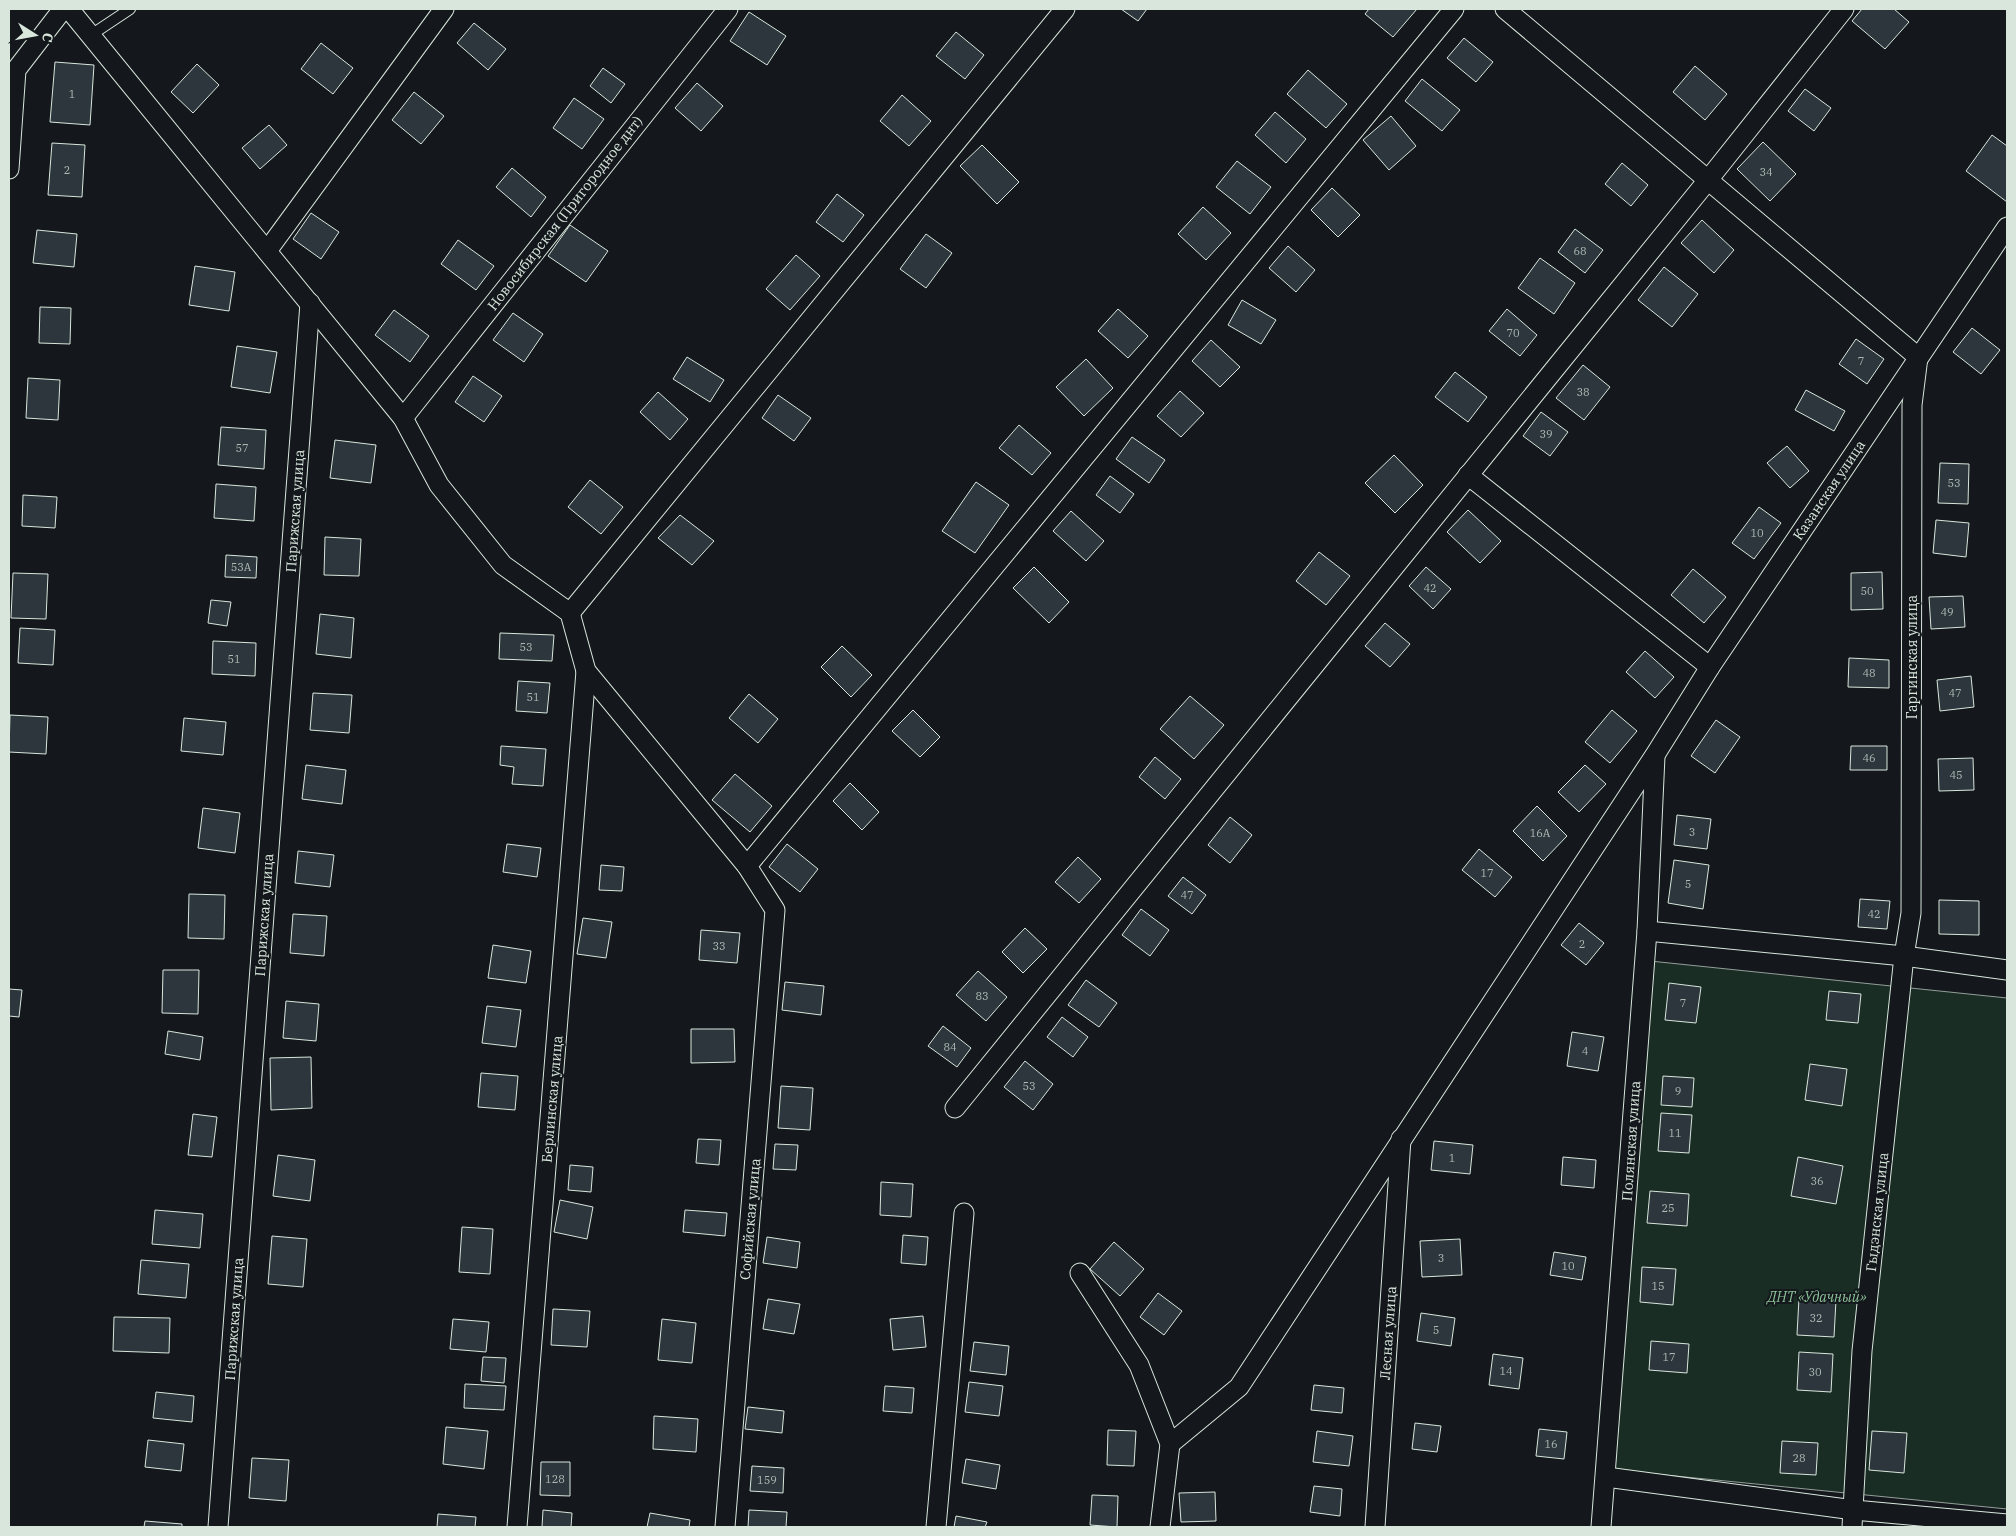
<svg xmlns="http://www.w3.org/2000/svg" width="2016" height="1536" viewBox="0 0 2016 1536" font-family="'IBM Plex Serif',serif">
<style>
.green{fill:#1a2d24;stroke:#939e99}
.building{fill:#2c363c;stroke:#d8e6dc}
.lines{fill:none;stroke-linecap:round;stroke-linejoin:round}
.service-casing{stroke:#d8e6dc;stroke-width:12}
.minor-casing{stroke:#d8e6dc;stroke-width:21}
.service{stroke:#14181c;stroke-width:10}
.minor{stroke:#14181c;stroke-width:19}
.labels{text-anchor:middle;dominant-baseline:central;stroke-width:4;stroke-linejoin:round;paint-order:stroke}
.number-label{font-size:11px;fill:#adbab4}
.street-label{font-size:14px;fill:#d8e6dc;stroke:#14181c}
.park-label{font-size:14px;font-style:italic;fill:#8ac095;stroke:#14181c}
</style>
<rect width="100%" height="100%" fill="#14181c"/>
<polygon class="green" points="1650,961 2007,998 2007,1509 1615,1470"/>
<g class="building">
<polygon points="1121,9 1147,9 1138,21"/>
<polygon points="1369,9 1417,9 1393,37 1365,14"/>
<polygon points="1862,9 1894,9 1909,22 1885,49 1852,21"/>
<polygon points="749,12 786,36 767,65 730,41"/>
<polygon points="474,23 506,49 488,70 457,43"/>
<polygon points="956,32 984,55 965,79 936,56"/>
<polygon points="1464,38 1493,62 1476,82 1447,58"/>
<polygon points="321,43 353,68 333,94 301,69"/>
<polygon points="55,62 94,65 90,125 50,122"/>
<polygon points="197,64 219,85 193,113 171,92"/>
<polygon points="1695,66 1727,94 1705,120 1673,92"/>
<polygon points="603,68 625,84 611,103 590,86"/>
<polygon points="1308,70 1347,104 1326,128 1287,94"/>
<polygon points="1422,79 1460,110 1442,131 1405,101"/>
<polygon points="697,83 723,106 701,131 675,108"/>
<polygon points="1805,89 1831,108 1814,131 1788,111"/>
<polygon points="414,92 444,116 421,144 392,120"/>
<polygon points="902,95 931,121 909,146 880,121"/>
<polygon points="574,98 604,119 582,149 553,128"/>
<polygon points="1275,112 1306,139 1286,163 1255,135"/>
<polygon points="1391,116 1416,146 1389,170 1363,140"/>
<polygon points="269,125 287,145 260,169 242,148"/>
<polygon points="1992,135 2007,146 2007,202 1966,171"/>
<polygon points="1763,142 1796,174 1770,201 1737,169"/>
<polygon points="52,143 85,145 82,197 48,195"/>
<polygon points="982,145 1019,182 997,204 960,166"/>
<polygon points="1237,161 1271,187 1250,214 1216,187"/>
<polygon points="1622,163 1648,185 1631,206 1605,184"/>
<polygon points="512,168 546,197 531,217 496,187"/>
<polygon points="1332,188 1360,215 1338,237 1311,210"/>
<polygon points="837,194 864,215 843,242 816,222"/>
<polygon points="1203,207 1231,233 1206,260 1178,234"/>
<polygon points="311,213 339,232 321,259 293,239"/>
<polygon points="1702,220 1734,250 1714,273 1681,243"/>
<polygon points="570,225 608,251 586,282 548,256"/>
<polygon points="1575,229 1603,250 1585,273 1558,252"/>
<polygon points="37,230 77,234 74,267 33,263"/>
<polygon points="926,234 952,253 926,288 900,269"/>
<polygon points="458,240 494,266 476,290 441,264"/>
<polygon points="1288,246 1315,270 1296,292 1269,268"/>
<polygon points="796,255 820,276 790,310 766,289"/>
<polygon points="1540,258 1575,283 1554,314 1518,288"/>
<polygon points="195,266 235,272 229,311 189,305"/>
<polygon points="1664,267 1698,294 1672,327 1638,300"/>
<polygon points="1242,300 1276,320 1261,344 1228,325"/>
<polygon points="40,307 71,308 70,344 39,343"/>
<polygon points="1118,309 1148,336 1128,358 1098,331"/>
<polygon points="1507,309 1537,335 1520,356 1489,331"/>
<polygon points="394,310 429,336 410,362 375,335"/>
<polygon points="513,313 543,334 524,362 493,340"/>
<polygon points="1972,328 2000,350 1981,374 1953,352"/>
<polygon points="1856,339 1884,359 1867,384 1839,364"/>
<polygon points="1211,340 1240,367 1220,387 1192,361"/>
<polygon points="237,346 277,352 270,393 231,387"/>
<polygon points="687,357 724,380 710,402 673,379"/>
<polygon points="1086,359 1113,388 1084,416 1056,387"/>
<polygon points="1583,365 1610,387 1584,420 1556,398"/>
<polygon points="1455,372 1487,397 1468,422 1435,397"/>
<polygon points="473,376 502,396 484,422 455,402"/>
<polygon points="28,378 60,380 58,420 26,418"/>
<polygon points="1806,390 1845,411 1834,431 1795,410"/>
<polygon points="1180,391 1204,413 1181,437 1157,416"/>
<polygon points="658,392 688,419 670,440 640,412"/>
<polygon points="778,395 811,418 794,441 762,418"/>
<polygon points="1541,412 1568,432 1550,456 1523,436"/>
<polygon points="1019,425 1051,453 1032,475 999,448"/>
<polygon points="221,427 266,430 264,469 218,465"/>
<polygon points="1132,437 1165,460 1149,483 1116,459"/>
<polygon points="335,440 376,445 371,483 330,478"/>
<polygon points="1787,446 1809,471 1790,488 1767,463"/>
<polygon points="1394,455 1423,485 1395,513 1365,483"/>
<polygon points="1940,463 1969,464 1968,504 1938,503"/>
<polygon points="1110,476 1134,494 1120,513 1096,495"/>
<polygon points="590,480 623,507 601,534 568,507"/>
<polygon points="976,482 1009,505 975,553 942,531"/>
<polygon points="216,484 256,487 254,521 214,518"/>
<polygon points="23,495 57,497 55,528 22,526"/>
<polygon points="1759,507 1781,523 1754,559 1732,543"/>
<polygon points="1468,510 1501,541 1480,563 1447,532"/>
<polygon points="1071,511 1104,541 1086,561 1053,531"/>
<polygon points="680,515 714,541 692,565 658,538"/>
<polygon points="1936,520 1969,523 1966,557 1933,553"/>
<polygon points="325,537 361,539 359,576 324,575"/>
<polygon points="1319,552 1350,576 1326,605 1296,581"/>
<polygon points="226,555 257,557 256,578 225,577"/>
<polygon points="1034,567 1069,602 1049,623 1013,588"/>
<polygon points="1426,567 1451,589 1433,609 1409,586"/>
<polygon points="1693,569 1726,597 1704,623 1671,595"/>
<polygon points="1882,572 1883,609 1851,610 1851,573"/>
<polygon points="13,573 48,574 46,619 11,618"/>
<polygon points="1963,596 1965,627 1931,629 1929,597"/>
<polygon points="211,600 231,602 227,626 208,623"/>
<polygon points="320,614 354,618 351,658 316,654"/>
<polygon points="1385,623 1410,644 1390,667 1365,646"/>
<polygon points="20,628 55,630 53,665 18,663"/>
<polygon points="500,633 554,635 552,661 499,659"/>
<polygon points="213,641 256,643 255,676 212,674"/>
<polygon points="842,646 872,675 851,697 821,667"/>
<polygon points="1645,651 1674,677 1655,698 1626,672"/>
<polygon points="1849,658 1889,660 1889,688 1848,687"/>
<polygon points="1971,676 1974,707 1940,711 1937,680"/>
<polygon points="518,681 550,683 547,713 516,711"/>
<polygon points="313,693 352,695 349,733 310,730"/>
<polygon points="749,694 778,719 758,743 729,718"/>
<polygon points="1190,696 1224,725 1194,759 1160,729"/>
<polygon points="913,710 940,737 920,757 892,731"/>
<polygon points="1612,710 1637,731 1610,763 1585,742"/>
<polygon points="10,715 48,717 46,754 9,752"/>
<polygon points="184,718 226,722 223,755 181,751"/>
<polygon points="1716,720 1740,737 1715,773 1691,756"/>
<polygon points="501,746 546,749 543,786 512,784 514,767 500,765"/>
<polygon points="1851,746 1887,746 1887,770 1850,770"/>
<polygon points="1155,757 1181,779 1165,799 1139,777"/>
<polygon points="1973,758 1974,790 1939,791 1938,759"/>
<polygon points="306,765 346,770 342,804 302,799"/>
<polygon points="1585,765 1606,784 1579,812 1558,792"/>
<polygon points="735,774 772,806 750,832 712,800"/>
<polygon points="850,783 879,812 862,830 833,801"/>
<polygon points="1537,806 1567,836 1543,861 1513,831"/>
<polygon points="203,808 240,813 235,853 198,848"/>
<polygon points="1677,815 1711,819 1707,849 1674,845"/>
<polygon points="1230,817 1252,835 1230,863 1208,845"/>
<polygon points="507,844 541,848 537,877 503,872"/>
<polygon points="787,844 818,869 800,892 769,867"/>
<polygon points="1479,849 1512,877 1495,897 1462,870"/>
<polygon points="298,851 334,855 330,887 295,883"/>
<polygon points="1078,857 1101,879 1079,903 1055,882"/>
<polygon points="1674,860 1709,865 1703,909 1668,903"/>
<polygon points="601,865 624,867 622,891 599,890"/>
<polygon points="1183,877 1206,895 1192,914 1168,896"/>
<polygon points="189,894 225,895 224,939 188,938"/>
<polygon points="1860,899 1890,901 1887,929 1858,927"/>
<polygon points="1939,900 1979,901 1979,935 1939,934"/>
<polygon points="1141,909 1169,930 1150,956 1122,935"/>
<polygon points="293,914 327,916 324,956 290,953"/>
<polygon points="583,918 612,922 606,958 577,954"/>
<polygon points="1579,923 1604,943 1586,965 1561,945"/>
<polygon points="1025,928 1047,949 1023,973 1002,952"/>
<polygon points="701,930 740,933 737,963 699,960"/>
<polygon points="493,945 531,951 526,983 488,978"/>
<polygon points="163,970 199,970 198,1014 162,1013"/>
<polygon points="978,971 1007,997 986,1021 956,995"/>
<polygon points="1086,980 1117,1003 1099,1027 1068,1005"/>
<polygon points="785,982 824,986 821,1015 782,1010"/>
<polygon points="1669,983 1701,987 1696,1023 1665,1020"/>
<polygon points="9,989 22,990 19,1017 9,1016"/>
<polygon points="1829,991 1861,994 1858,1023 1826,1020"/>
<polygon points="286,1001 319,1004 316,1041 283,1038"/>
<polygon points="487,1006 521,1010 516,1047 482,1043"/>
<polygon points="1062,1017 1088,1037 1073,1057 1047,1037"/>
<polygon points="943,1026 971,1048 957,1067 928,1046"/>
<polygon points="691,1029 734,1029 735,1062 691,1063"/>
<polygon points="168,1031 203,1037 200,1060 165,1054"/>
<polygon points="1572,1032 1604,1037 1598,1071 1567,1066"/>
<polygon points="311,1057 312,1108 271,1110 270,1058"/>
<polygon points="1025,1061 1053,1084 1033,1110 1004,1087"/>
<polygon points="1810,1064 1847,1069 1842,1106 1805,1100"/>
<polygon points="481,1073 518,1076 515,1110 478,1107"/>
<polygon points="1663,1076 1694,1078 1692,1107 1661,1105"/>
<polygon points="781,1086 813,1088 810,1130 778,1128"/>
<polygon points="1661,1113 1692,1115 1689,1153 1658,1151"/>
<polygon points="193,1114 217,1117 212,1157 188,1155"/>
<polygon points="698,1139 721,1140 719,1165 696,1163"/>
<polygon points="1434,1141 1473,1145 1470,1174 1431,1170"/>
<polygon points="775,1144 798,1145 796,1170 773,1169"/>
<polygon points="278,1155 315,1160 310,1201 273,1196"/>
<polygon points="1563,1157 1596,1160 1594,1188 1561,1185"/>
<polygon points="1798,1157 1843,1166 1836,1204 1791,1196"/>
<polygon points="570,1165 593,1167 591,1192 568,1190"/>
<polygon points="881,1182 913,1184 911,1217 880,1215"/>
<polygon points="1650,1191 1689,1194 1687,1226 1647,1223"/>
<polygon points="560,1200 593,1207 587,1239 554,1232"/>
<polygon points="155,1210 203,1214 200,1248 152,1244"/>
<polygon points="685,1210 727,1213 725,1236 683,1232"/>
<polygon points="462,1227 493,1229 490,1274 459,1272"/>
<polygon points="903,1235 928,1237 926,1265 901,1263"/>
<polygon points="272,1236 307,1239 303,1287 268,1284"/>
<polygon points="767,1237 800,1242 797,1268 763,1263"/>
<polygon points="1460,1239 1462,1275 1422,1277 1420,1241"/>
<polygon points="1114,1242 1144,1269 1120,1296 1090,1269"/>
<polygon points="1554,1252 1586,1257 1582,1280 1550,1275"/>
<polygon points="141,1260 189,1264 186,1298 138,1294"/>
<polygon points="1642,1267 1676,1269 1673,1305 1640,1302"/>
<polygon points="1158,1293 1182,1311 1164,1335 1140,1317"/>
<polygon points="1799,1298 1836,1300 1834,1337 1797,1335"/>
<polygon points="768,1299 800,1304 794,1334 763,1329"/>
<polygon points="553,1309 590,1311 587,1347 551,1345"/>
<polygon points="1421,1313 1455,1318 1451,1346 1417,1341"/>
<polygon points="923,1316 926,1347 893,1350 890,1319"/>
<polygon points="114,1317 170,1318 169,1353 113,1351"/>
<polygon points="453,1319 489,1322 486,1352 450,1349"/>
<polygon points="662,1319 696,1323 692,1363 658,1360"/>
<polygon points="1651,1341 1689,1344 1687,1373 1649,1370"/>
<polygon points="974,1342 1009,1346 1006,1375 970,1371"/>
<polygon points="1799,1352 1833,1354 1831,1392 1797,1390"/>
<polygon points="1493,1354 1523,1358 1519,1389 1489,1385"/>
<polygon points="483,1357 506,1358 504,1383 481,1381"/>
<polygon points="969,1382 1003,1386 999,1416 965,1412"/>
<polygon points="465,1384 506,1386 504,1410 464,1408"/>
<polygon points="1314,1385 1344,1388 1342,1413 1311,1410"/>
<polygon points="885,1386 914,1388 912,1413 883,1411"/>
<polygon points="156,1392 194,1396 192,1422 153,1418"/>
<polygon points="748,1407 784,1411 782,1433 745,1429"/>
<polygon points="654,1416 698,1419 696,1452 653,1449"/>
<polygon points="1415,1423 1441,1426 1437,1452 1412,1449"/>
<polygon points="446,1427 488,1431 484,1469 443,1464"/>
<polygon points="1539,1429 1567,1432 1564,1459 1536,1456"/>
<polygon points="1108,1430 1136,1431 1134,1466 1107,1465"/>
<polygon points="1317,1431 1353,1436 1349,1466 1313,1462"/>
<polygon points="1872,1431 1907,1433 1904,1473 1869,1470"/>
<polygon points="148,1440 184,1444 181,1471 145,1467"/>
<polygon points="1782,1441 1818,1443 1816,1475 1780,1473"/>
<polygon points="252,1458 289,1460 286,1501 249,1498"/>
<polygon points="966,1459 1000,1465 996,1489 962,1483"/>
<polygon points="541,1462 570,1462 570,1496 540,1495"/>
<polygon points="752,1466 784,1468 783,1493 750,1491"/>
<polygon points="1314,1486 1342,1489 1340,1516 1310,1512"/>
<polygon points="1215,1492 1216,1521 1181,1522 1179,1493"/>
<polygon points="1092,1495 1118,1496 1117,1527 1090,1525"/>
<polygon points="543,1510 572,1513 571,1527 542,1527"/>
<polygon points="749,1510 787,1512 786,1527 748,1527"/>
<polygon points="650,1513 690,1520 689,1527 647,1527"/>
<polygon points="438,1514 476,1517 475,1527 437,1527"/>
<polygon points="956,1516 987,1522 985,1527 954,1527"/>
<polygon points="145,1521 182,1524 182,1527 144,1527"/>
</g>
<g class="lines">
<defs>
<polyline id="service" points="91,35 130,9"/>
<g id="minor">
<polyline points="69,9 403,418 439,485 503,565 570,613 586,671 747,866 775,910 725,1527"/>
<polyline points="1505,9 1918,357 1912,405 1911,913 1904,956 1862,1351 1852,1527"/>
<polyline points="9,169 16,70 63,9"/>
<polyline points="267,251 444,9"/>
<polyline points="403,418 728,9"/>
<polyline points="1468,475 1710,667"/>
<polyline points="570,613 1065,9"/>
<polyline points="747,866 1454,9"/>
<polyline points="1647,931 1904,956 2007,970"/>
<polyline points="955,1108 1708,180 1844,9"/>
<polyline points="1080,1273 1139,1365 1170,1444 1160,1527"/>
<polyline points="1170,1444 1239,1387 1655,755 1710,667 2007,227"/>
<polyline points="1606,1477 1854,1510 2007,1524"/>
<polyline points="218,1527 310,303"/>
<polyline points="517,1527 586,671"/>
<polyline points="936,1527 964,1213"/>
<polyline points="1375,1527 1401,1139"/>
<polyline points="1601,1527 1647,931 1655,756"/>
</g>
</defs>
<use href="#service" class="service-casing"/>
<use href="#minor" class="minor-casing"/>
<use href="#service" class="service"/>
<use href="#minor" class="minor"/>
</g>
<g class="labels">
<g class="number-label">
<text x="72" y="94">1</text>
<text x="67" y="170">2</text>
<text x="1766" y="172">34</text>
<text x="1580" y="251">68</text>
<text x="1513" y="333">70</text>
<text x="1861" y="361">7</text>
<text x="1583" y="392">38</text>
<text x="1546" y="434">39</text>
<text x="242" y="448">57</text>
<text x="1954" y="483">53</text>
<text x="1757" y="533">10</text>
<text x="241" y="567">53А</text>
<text x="1430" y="588">42</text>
<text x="1867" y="591">50</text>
<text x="1947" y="612">49</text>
<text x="526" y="647">53</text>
<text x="234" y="659">51</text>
<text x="1869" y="673">48</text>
<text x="1955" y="693">47</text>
<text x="533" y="697">51</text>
<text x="1869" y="758">46</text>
<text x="1956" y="775">45</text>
<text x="1692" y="832">3</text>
<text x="1540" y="833">16А</text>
<text x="1487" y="873">17</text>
<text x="1688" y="884">5</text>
<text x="1187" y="895">47</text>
<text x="1874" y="914">42</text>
<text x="1582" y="944">2</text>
<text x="719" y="946">33</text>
<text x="982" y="996">83</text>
<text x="1683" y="1003">7</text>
<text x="950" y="1047">84</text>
<text x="1585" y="1051">4</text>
<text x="1029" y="1086">53</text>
<text x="1678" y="1091">9</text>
<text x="1675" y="1133">11</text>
<text x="1452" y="1158">1</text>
<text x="1817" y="1181">36</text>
<text x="1668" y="1208">25</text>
<text x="1441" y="1258">3</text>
<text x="1568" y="1266">10</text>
<text x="1658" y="1286">15</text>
<text x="1816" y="1318">32</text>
<text x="1436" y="1330">5</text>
<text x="1669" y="1357">17</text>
<text x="1506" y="1371">14</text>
<text x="1815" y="1372">30</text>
<text x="1551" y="1444">16</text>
<text x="1799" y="1458">28</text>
<text x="555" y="1479">128</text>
<text x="767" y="1480">159</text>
</g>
<g class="street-label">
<text transform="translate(565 213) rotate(-52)">Новосибирская (Пригородное днт)</text>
<text transform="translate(1829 490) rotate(-56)">Казанская улица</text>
<text transform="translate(295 511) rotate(-86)">Парижская улица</text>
<text transform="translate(1912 657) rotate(-90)">Гаргинская улица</text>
<text transform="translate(264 915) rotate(-86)">Парижская улица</text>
<text transform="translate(552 1099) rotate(-85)">Берлинская улица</text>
<text transform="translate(1631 1141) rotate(-86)">Полянская улица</text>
<text transform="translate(1877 1212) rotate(-84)">Гыдэнская улица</text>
<text transform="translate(750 1219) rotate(-85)">Софийская улица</text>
<text transform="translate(234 1319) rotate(-86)">Парижская улица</text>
<text transform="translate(1388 1333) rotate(-86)">Лесная улица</text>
</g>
<g class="park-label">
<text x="1817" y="1297">ДНТ «Удачный»</text>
</g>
</g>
<rect width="2016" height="1536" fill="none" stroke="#d8e6dc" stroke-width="20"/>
<g transform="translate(35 35) rotate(101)" stroke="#14181c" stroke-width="4" paint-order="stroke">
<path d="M0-4L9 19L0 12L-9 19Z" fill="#d8e6dc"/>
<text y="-8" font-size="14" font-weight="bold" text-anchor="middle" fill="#d8e6dc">С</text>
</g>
</svg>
